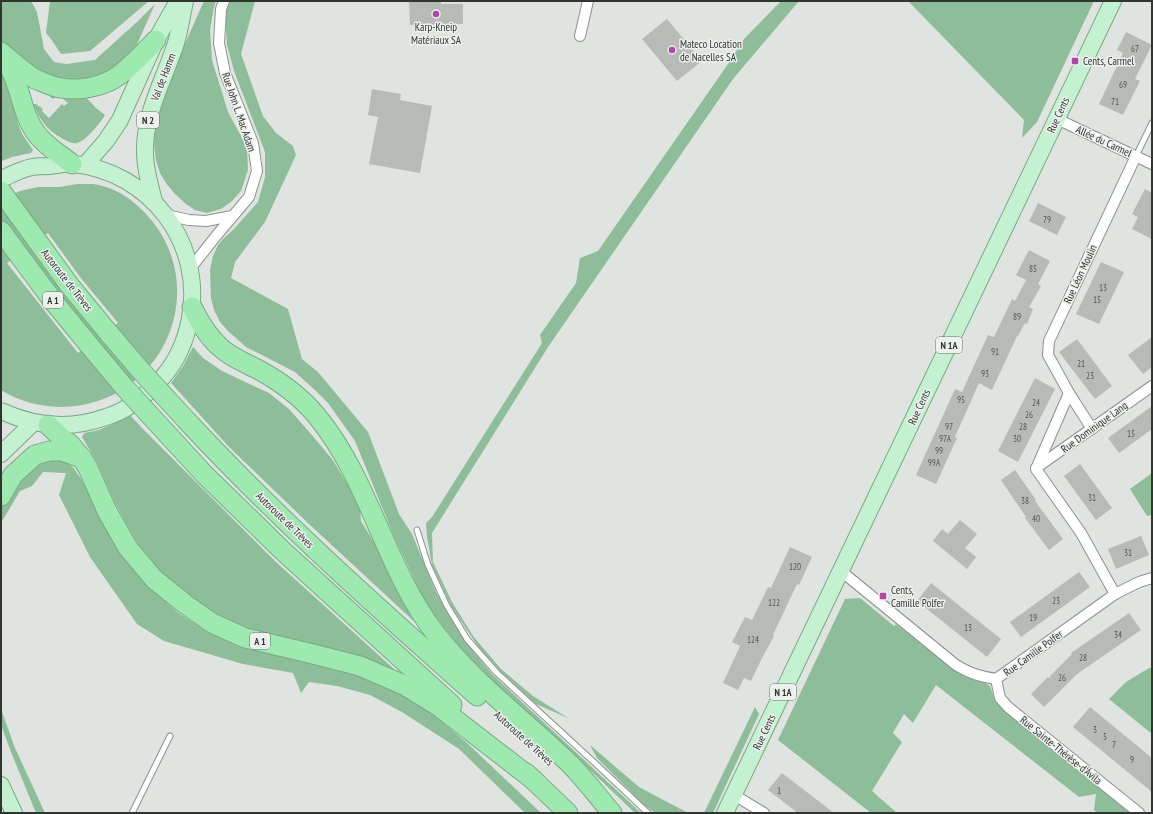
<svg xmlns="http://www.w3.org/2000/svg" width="1153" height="814" viewBox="0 0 1153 814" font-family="'PT Sans Narrow',sans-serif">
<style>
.green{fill:#8ebd99;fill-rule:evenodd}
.building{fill:#b7bbb7}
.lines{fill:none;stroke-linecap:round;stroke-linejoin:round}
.service-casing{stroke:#8d918d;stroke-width:7}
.minor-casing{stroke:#8d918d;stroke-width:12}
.primary-casing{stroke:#78aa84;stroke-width:18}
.motorway-casing{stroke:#78aa84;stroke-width:21}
.service{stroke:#fff;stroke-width:5}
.minor{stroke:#fff;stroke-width:10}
.primary{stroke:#c4f2d0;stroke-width:16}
.motorway{stroke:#9de9b0;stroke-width:19}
.motorway-bridge-casing{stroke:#78aa84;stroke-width:21;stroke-linecap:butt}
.motorway-bridge{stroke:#9de9b0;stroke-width:19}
.poi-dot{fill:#b046a7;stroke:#ecf1ed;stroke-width:1.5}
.labels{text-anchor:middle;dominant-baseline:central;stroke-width:3;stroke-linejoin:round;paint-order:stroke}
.number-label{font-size:9px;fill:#535653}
.shield{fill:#ecf1ed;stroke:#6a6d6a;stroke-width:1}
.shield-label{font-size:10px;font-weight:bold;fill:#323432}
.poi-label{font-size:11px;fill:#323432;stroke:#ecf1ed;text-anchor:start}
.street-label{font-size:11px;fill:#323432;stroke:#ecf1ed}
</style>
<rect width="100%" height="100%" fill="#dfe4e0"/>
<g class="green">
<polygon points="1,1 31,1 37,12 44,49 54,62 66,64 95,60 138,21 155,4 134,51 125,63 94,80 51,79 28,66 1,42"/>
<polygon points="50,1 149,1 90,51 61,54 51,39 46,33"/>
<polygon points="204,1 216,1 214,7 210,30 212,60 228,112 247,147 248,170 241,191 231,202 221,209 207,213 195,210 186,204 175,194 166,183 160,173 156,160 154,145 155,131 158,117 165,93 183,48"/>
<polygon points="229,1 255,1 241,54 263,116 276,133 293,146 296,155 265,222 235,262 231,278 288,309 302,359 318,372 368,432 399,514 412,534 436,592 463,638 493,675 641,813 635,813 591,771 499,690 455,642 426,604 395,539 355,441 328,403 316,391 295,372 246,347 228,331 220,322 214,310 211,298 210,270 213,256 218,245 223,239 233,230 258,202 265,177 265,152 234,71 227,45 225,13"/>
<polygon points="781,1 799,1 733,79 548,347 432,533 433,562 452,602 473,636 501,669 533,696 568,718 536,704 500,671 479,648 451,606 432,565 427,537 426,523 432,517 542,343 540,335 576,283 580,258 598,251 728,64 744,39"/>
<polygon points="908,1 1094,1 1037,122 1022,138 1024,120"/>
<path d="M 1,72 C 12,91 13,110 20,129 C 23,137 29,143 33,150 L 31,153 L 12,157 L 2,161 Z"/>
<path d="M 50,93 L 83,94 L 96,108 L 105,115 C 100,123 86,141 77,143 C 73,144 69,142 65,140 C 48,131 41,122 33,104 L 36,104 L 43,109 L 42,111 L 49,118 L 62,104 L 64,106 L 68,103 L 58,95 L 53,99 L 50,97 Z"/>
<path d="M 78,184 C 83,184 88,184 93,184 C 117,187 138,203 153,222 C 206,290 167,390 82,405 C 54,410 25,405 1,390 L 1,199 L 20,191 L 38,187 L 59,187 ZM 48,233 L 80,277 L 118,323 L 107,331 L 30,246 ZM 25,250 L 89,345 L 78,353 L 7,263 Z"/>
<polygon points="193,347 203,358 222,371 269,393 289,409 311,434 332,459 348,485 360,507 361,521 422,622 418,625 309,524 229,447 171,383 183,366"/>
<polygon points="131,416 141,427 275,561 394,669 392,672 247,632 215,617 190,597 161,572 136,541 115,503 97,462 82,437 84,433 99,430"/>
<polygon points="39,459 64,461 73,467 85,485 147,585 177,612 209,633 246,647 343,671 375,682 405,697 436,717 466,742 541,813 525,813 459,749 402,712 370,695 337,686 309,682 301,693 293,673 243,664 164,641 137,624 90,557 59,495 66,473 43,472 32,486 20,491 1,523 1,505"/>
<polygon points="1152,473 1152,515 1147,516 1130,489"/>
<polygon points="860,598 894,626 896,624 952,669 965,677 985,683 990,686 995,701 1003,710 1130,813 1098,813 1094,810 1096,794 1079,797 936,685 913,723 904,714 893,733 902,742 872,791 897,813 871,813 778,740 845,599"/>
<polygon points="1149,668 1152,668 1152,734 1109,699 1126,682"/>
<polygon points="755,707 759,714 713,813 704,813"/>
<polygon points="1,709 15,748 45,813 36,813 11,752 1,725"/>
<polygon points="590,745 639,787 688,813 655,813 643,804 597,758"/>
</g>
<g class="building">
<polygon points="409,1 441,1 441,4 463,4 463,24 410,25"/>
<polygon points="667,19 702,61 677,81 642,39"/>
<polygon points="1126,32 1152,45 1135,79 1140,81 1123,115 1099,104 1123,53 1117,50"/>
<polygon points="372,89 401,94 400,100 432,106 420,173 369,164 378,117 368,115"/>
<polygon points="1145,189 1152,193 1152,239 1132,229 1138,217 1132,214"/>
<polygon points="1038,203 1066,217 1057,235 1029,221"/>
<polygon points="1029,250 1050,261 1038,284 1041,286 1029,307 1033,309 1027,324 1025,323 1018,336 1017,336 992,390 979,383 955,437 957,438 936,484 916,475 955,389 962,392 988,335 994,337 1012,299 1015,301 1026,280 1016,275"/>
<polygon points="1101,262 1124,272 1099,324 1076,314"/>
<polygon points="1152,337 1152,367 1143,374 1128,355"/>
<polygon points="1077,339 1112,386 1095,399 1059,352"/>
<polygon points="1035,378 1055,389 1018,462 998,451"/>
<polygon points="1152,406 1152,429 1119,453 1108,438"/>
<polygon points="1080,464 1112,508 1096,520 1064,476"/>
<polygon points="1015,470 1036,500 1035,501 1063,539 1049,550 1025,518 1026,517 1001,480"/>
<polygon points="960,520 977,534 965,548 976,557 967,569 933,541 942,529 948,534"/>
<polygon points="1141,536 1149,555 1116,569 1108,549"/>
<polygon points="790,547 812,557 799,585 797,584 773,635 774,636 762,658 751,681 744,678 738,690 723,683 740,646 732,642 745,617 752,620 768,587 771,588"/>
<polygon points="1079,572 1090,587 1021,637 1010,622"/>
<polygon points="931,583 1001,639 987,657 917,601"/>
<polygon points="1129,613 1141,630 1077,674 1044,707 1031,694 1048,677 1049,678 1051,677 1050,676 1072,654 1071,653"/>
<polygon points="1090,707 1152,758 1152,792 1073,727"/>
<polygon points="782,773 834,813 798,813 768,790"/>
</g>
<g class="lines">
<defs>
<g id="service">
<polyline points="1136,156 1152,123"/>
<polyline points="417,530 428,565 446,604 467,639 497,673 596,764 648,813"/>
<polyline points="132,813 170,736"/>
</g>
<g id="minor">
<polyline points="580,36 588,1"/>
<polyline points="1057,119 1152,164"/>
<polyline points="166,215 189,220 206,221 232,216"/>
<polyline points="190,269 216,236 249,197 257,171 253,143 225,73 219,43 221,9 224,1"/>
<polyline points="1069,393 1036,469 1081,533 1115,594"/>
<polyline points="1092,429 1069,393 1048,355 1049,341 1136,156"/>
<polyline points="1036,468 1152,386"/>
<path d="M 841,571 L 956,665 C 971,674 979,676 996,679 L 1115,594 L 1139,582 L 1152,578"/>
<polyline points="996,679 1000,698 1008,707 1139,813"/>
<polyline points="734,795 764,813"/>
</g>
<g id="primary">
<polyline points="85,165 106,141 120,120 156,40 178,1"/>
<path d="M 1,179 C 11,175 21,169 32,167 C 38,166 44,166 50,166 C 58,165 66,163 74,164 C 150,172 204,243 190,318 C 186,340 177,361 162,378 C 147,395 129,410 106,417 C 70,430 36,427 1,411"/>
<path d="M 154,201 C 150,185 145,170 145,153 C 144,113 164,80 176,43 C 180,29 182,15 185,1"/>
<polyline points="1,454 33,423"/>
<polyline points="1,785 14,813"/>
<polyline points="725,813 1113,1"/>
</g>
<g id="motorway">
<path d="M 1,52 C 12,61 23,72 35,79 C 43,82 53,87 61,88 C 80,91 103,87 118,76 C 132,66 144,52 156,40"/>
<path d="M 4,59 C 21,81 20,112 36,133 C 45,146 60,154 72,164"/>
<polyline points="1,191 70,286 107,331"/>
<polyline points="1,231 53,301 89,345"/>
<path d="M 192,307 C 200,323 208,337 221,348 C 232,358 246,363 259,370 C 281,382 300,396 316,415 C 370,480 384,566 435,633 C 474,683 525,721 570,764 C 585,779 598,797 612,813"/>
<path d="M 188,422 C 278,519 378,608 477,696"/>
<polyline points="48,425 63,439 70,444 82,458 88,468 107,511 128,548 154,579 185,604 212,623 245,638 309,653 360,666 404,685 438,706 535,781"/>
<polyline points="170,437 204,474 284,552 452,705"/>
<polyline points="1,496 13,475 35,455 49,451 62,451 82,458"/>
<polyline points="526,773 568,813"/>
</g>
</defs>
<use href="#service" class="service-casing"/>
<use href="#minor" class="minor-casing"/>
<use href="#primary" class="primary-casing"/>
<use href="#motorway" class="motorway-casing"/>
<use href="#service" class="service"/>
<use href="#minor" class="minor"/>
<use href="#primary" class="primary"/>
<use href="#motorway" class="motorway"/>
<defs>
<g id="motorway-bridge">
<polyline points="107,331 142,372 188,422"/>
<polyline points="89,345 125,388 170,437"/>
</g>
</defs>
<use href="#motorway-bridge" class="motorway-bridge-casing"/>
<use href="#motorway-bridge" class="motorway-bridge"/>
</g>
<g class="poi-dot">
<circle cx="436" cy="14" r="4"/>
<circle cx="672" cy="50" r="4"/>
<rect x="1071" y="57" width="8" height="8" rx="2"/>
<rect x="879" y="592" width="8" height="8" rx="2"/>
</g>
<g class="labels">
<g class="number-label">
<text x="1135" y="48">67</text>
<text x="1123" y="84">69</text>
<text x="1115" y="101">71</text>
<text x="1047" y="219">79</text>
<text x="1033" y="268">85</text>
<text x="1103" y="287">13</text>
<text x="1097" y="299">15</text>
<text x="1017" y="316">89</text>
<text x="995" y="351">91</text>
<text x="1081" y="363">21</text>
<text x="985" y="373">93</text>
<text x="1090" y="375">23</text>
<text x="961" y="399">95</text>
<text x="1036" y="402">24</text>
<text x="1029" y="414">26</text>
<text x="949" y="426">97</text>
<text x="1023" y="426">28</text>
<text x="1131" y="433">15</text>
<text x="945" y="438">97A</text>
<text x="1017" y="438">30</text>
<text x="939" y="450">99</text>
<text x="934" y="462">99A</text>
<text x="1092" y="497">31</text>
<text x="1025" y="500">38</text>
<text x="1036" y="518">40</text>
<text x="1128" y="552">31</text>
<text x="795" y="566">120</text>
<text x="1056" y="600">23</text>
<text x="774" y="602">122</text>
<text x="1033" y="617">19</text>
<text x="968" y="627">13</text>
<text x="1118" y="634">34</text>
<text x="753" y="639">124</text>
<text x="1083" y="657">28</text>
<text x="1062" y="677">26</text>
<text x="1095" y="729">3</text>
<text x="1105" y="736">5</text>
<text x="1114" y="744">7</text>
<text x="1132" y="759">9</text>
<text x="779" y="790">1</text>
</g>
<g class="shield">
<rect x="137" y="112" width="22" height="16" rx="3"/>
<rect x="43" y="292" width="20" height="16" rx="3"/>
<rect x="936" y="337" width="26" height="16" rx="3"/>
<rect x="250" y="633" width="20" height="16" rx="3"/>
<rect x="770" y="684" width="26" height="16" rx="3"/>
</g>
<g class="shield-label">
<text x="148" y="120">N 2</text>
<text x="53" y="300">A 1</text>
<text x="949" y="345">N 1A</text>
<text x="260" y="641">A 1</text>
<text x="783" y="692">N 1A</text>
</g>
<g class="poi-label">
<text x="436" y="27" text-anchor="middle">Karp-Kneip<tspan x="436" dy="13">Matériaux SA</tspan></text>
<text x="680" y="44">Mateco Location<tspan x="680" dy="13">de Nacelles SA</tspan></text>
<text x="1083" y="61">Cents, Carmel</text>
<text x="891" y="590">Cents,<tspan x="891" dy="13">Camille Polfer</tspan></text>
</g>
<g class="street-label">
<text transform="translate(163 77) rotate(-69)">Val de Hamm</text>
<text transform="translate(239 112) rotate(71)">Rue John L. Mac Adam</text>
<text transform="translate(1058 115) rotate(-65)">Rue Cents</text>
<text transform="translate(1104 141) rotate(25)">Allée du Carmel</text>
<text transform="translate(1080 274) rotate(-65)">Rue Léon Moulin</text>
<text transform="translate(67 280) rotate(52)">Autoroute de Trèves</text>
<text transform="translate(919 407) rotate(-65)">Rue Cents</text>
<text transform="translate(1094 427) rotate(-36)">Rue Dominique Lang</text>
<text transform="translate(285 520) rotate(44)">Autoroute de Trèves</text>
<text transform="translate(1033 653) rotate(-36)">Rue Camille Polfer</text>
<text transform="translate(764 732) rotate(-64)">Rue Cents</text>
<text transform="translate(524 738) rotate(42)">Autoroute de Trèves</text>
<text transform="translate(1061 750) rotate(39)">Rue Sainte-Thérèse-d'Ávila</text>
</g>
</g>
<rect width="1153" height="814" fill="none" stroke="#323432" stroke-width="4"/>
</svg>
